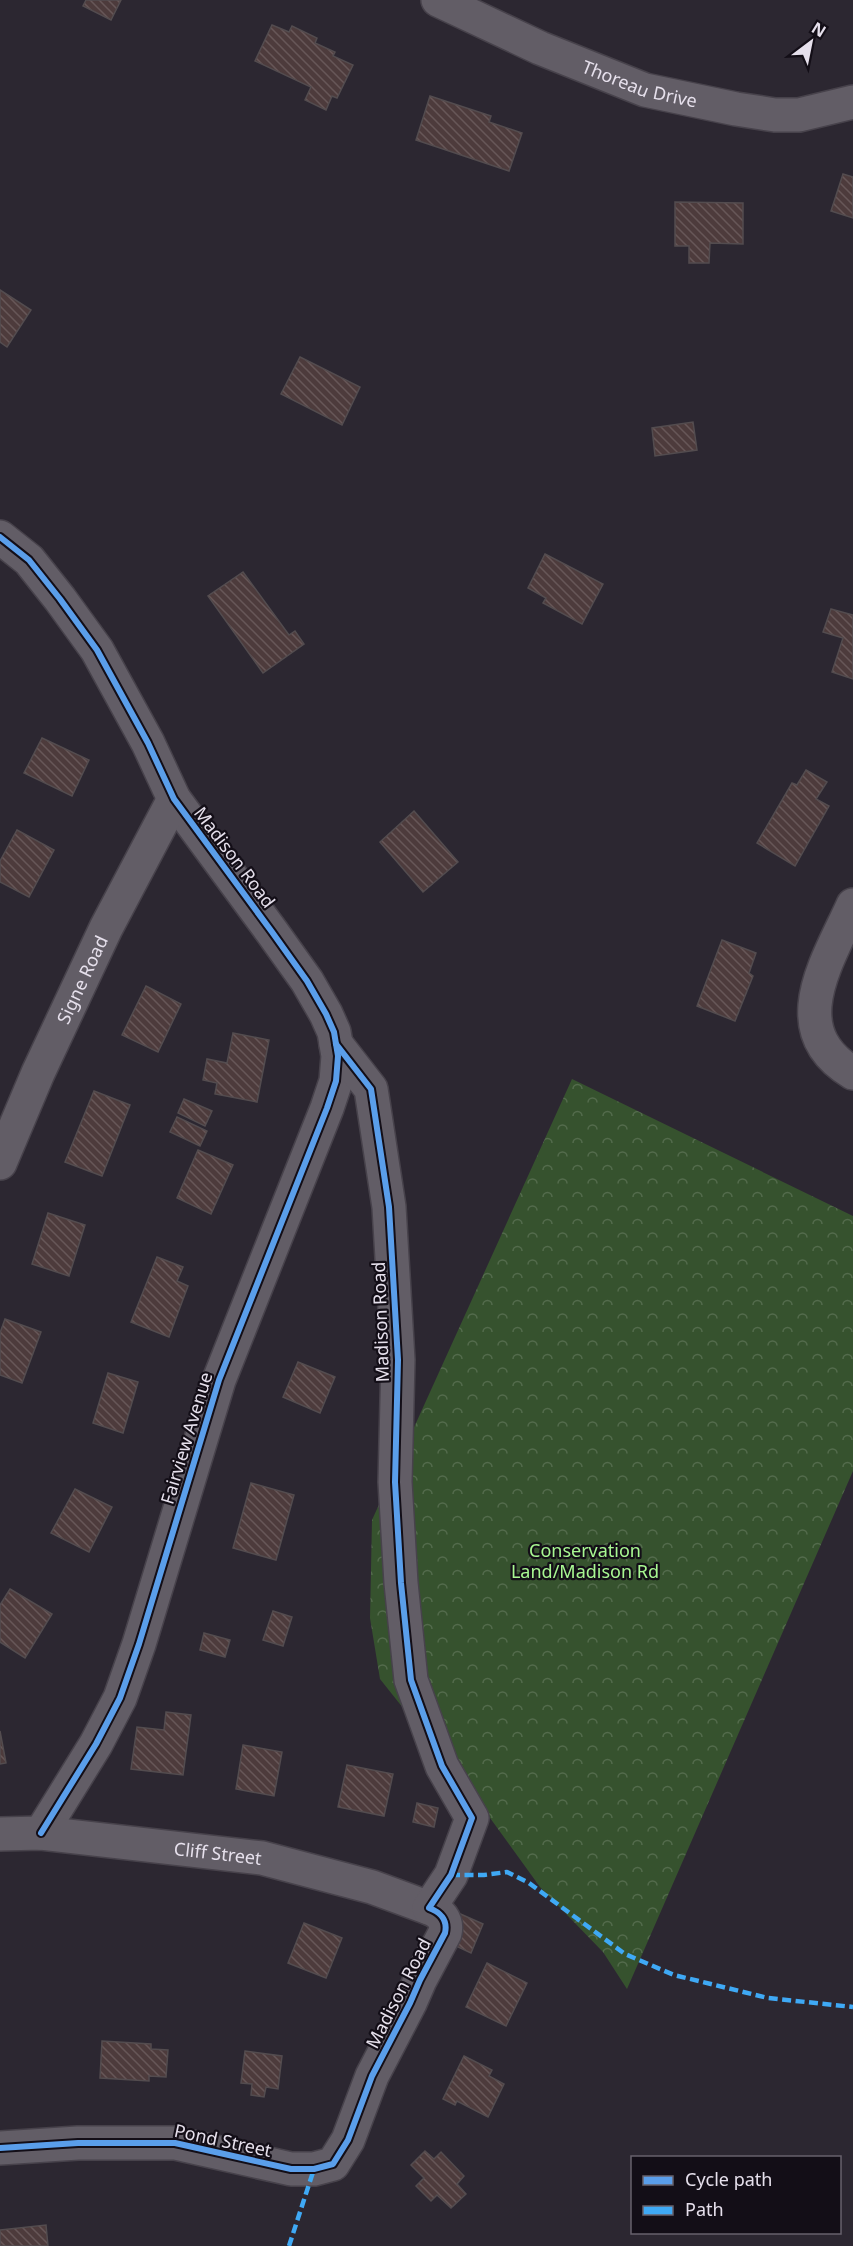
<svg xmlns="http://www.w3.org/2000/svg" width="853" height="2246" viewBox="0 0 853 2246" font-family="'Noto Sans',sans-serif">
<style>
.forest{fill:url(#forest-crowns)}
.building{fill:url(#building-back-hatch);stroke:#534c4f;stroke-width:1.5}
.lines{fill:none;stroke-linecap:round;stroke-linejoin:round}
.street-casing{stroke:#47424b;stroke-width:36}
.street{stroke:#625d66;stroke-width:33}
.quiet{stroke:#3fa9f5;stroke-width:4.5;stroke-dasharray:9 4.5;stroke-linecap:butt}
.cycleway-casing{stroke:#130e17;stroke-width:10}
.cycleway{stroke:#5a9eea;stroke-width:6}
.labels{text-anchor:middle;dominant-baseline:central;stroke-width:4.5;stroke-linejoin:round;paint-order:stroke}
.street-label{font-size:18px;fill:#e6e0ec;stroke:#130e17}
.park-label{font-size:18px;fill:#a8f792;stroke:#130e17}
</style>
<defs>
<pattern id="forest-crowns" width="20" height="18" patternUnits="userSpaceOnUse" patternTransform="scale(1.5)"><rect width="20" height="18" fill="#36522e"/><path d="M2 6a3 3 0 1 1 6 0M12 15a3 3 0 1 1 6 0" fill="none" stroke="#536b4c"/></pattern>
<pattern id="building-back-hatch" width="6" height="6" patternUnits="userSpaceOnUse" patternTransform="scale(1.5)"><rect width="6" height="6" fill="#4d3b3c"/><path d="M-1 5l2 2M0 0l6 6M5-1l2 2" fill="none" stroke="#675758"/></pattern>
</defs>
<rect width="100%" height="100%" fill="#2c2731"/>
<polygon class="forest" points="572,1079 853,1216 853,1471 627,1989 603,1952 540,1887 485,1811 380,1679 370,1618 372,1520"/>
<g class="building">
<polygon points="86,0 121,0 111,20 83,6"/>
<polygon points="272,25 289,32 292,26 317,38 315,43 335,52 333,56 353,65 337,98 332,96 326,110 305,100 311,87 255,61"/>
<polygon points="430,96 491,116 489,122 522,133 509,171 416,140"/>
<polygon points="843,174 853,177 853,218 831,211"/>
<polygon points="675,202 743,203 743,244 710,243 709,263 689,263 689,246 675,246"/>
<polygon points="0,290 31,310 7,347 0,342"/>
<polygon points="300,357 360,387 342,425 281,394"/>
<polygon points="693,422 697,450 655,456 652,428"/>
<polygon points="545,554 603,584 582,624 543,603 546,598 528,588"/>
<polygon points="243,572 289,635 295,631 304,644 263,673 208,596"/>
<polygon points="831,609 853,615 853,679 832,672 843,638 823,632"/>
<polygon points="42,738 89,760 72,796 24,773"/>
<polygon points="806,770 827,782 816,799 829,806 795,866 757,843 792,783 797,785"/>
<polygon points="414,811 458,862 423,892 380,842"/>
<polygon points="17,830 54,850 29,897 0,882 0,861"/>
<polygon points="722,940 756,953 749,973 753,976 735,1021 697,1006"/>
<polygon points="146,986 181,1004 158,1052 122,1035"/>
<polygon points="233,1033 269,1040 257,1102 215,1094 217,1083 203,1080 207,1059 227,1063"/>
<polygon points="94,1091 130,1105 102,1176 65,1162"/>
<polygon points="184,1099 212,1111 205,1126 178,1113"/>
<polygon points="177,1117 207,1131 200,1146 170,1132"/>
<polygon points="198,1150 233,1165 211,1214 177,1198"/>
<polygon points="48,1213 85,1225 69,1276 32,1264"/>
<polygon points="157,1257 183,1267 177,1281 188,1286 169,1337 131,1322"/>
<polygon points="5,1319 41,1332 22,1383 0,1375 0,1333"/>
<polygon points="298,1362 335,1377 320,1413 283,1397"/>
<polygon points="108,1373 138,1382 123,1433 93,1423"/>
<polygon points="251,1483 294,1495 276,1560 233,1548"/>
<polygon points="75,1489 112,1507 89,1552 51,1533"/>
<polygon points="10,1589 52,1614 25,1658 0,1642 0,1605"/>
<polygon points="273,1611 292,1617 283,1646 263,1640"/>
<polygon points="204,1633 230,1640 225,1657 200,1650"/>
<polygon points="166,1712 191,1715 183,1775 131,1769 137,1727 164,1730"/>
<polygon points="0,1731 6,1763 0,1764"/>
<polygon points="243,1745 282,1752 274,1796 236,1789"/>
<polygon points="347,1765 393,1774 384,1816 338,1807"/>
<polygon points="417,1803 438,1808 434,1827 413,1822"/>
<polygon points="456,1912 483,1924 471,1953 443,1940"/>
<polygon points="304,1923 342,1938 326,1978 288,1963"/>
<polygon points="487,1963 527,1983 506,2026 466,2007"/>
<polygon points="102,2041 151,2044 151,2049 168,2050 166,2077 149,2076 149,2081 100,2078"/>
<polygon points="245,2051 282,2056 278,2089 266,2087 264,2097 251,2095 252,2084 241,2083"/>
<polygon points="464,2056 492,2070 489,2076 504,2084 488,2117 457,2101 455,2105 443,2099"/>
<polygon points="425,2151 434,2159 441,2152 464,2176 457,2184 466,2194 451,2208 437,2195 431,2201 416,2186 424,2178 411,2165"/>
<polygon points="46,2225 48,2246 0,2246 0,2230"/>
</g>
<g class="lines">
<defs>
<g id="street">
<path id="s1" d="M 438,0 L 540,48 L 645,90 L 736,109 L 775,115 L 799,115 L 853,102"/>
<polyline points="0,537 29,560 60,599 97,650 148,743 174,799 272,932 307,981 326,1014 334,1032 338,1056 336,1081 327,1108 219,1380 139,1644 120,1698 96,1744 41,1833"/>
<path d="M 853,905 C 828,961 781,1030 853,1073"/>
<path id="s2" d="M 0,1163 L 38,1073 L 106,928 L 174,799"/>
<path id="s3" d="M 0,1834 L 41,1833 L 262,1858 L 372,1887 L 429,1908"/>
<path d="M 0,2148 L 78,2143 L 175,2143 L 291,2169 L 314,2169 L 333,2164 L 348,2140 L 372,2076 L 410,2003 L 420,1980 L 445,1933 C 448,1920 440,1912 429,1908 L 451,1875 L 472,1818 L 442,1766 L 411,1680 L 401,1583 L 395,1482 L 398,1360 L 389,1207 L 371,1089 L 336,1044"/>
</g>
</defs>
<use href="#street" class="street-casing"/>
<use href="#street" class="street"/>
<g class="quiet">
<polyline points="451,1875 484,1875 507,1872 529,1883 625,1954 674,1975 768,1998 853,2007"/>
<polyline points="289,2246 314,2169"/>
</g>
<defs>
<g id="cycleway">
<polyline points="0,537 29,560 60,599 97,650 148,743 174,799 272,932 307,981 326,1014 334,1032 338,1056 336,1081 327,1108 219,1380 139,1644 120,1698 96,1744 41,1833"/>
<path d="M 0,2148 L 78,2143 L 175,2143 L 291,2169 L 314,2169 L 333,2164 L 348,2140 L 372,2076 L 410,2003 L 420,1980 L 445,1933 C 448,1920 440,1912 429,1908 L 451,1875 L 472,1818 L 442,1766 L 411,1680 L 401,1583 L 395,1482 L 398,1360 L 389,1207 L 371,1089 L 336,1044"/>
</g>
</defs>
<use href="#cycleway" class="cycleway-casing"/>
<use href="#cycleway" class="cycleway"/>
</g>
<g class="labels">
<g class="street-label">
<text stroke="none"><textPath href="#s1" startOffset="219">Thoreau Drive</textPath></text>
<text transform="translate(235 857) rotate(53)">Madison Road</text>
<text stroke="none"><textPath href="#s2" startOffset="201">Signe Road</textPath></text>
<text transform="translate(380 1322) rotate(-92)">Madison Road</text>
<text transform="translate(186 1438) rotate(-73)">Fairview Avenue</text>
<text stroke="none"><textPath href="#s3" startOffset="219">Cliff Street</textPath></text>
<text transform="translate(398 1993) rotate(-63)">Madison Road</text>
<text transform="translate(223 2140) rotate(12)">Pond Street</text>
</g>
<g class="park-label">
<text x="585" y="1550">Conservation<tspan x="585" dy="21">Land/Madison Rd</tspan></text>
</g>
</g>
<rect x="631" y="2156" width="210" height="78" fill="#130e17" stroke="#67626c" stroke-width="1.5"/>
<rect x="643" y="2176" width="30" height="9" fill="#5a9eea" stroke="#67626c" stroke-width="1.5"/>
<text x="685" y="2186" font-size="18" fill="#e6e0ec">Cycle path</text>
<rect x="643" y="2206" width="30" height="9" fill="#3fa9f5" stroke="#67626c" stroke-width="1.5"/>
<text x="685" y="2216" font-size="18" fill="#e6e0ec">Path</text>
<g transform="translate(811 42) rotate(32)" stroke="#130e17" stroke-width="4.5" paint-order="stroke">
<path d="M0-4.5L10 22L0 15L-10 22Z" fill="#e6e0ec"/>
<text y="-9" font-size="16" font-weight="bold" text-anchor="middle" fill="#e6e0ec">N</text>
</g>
</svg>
